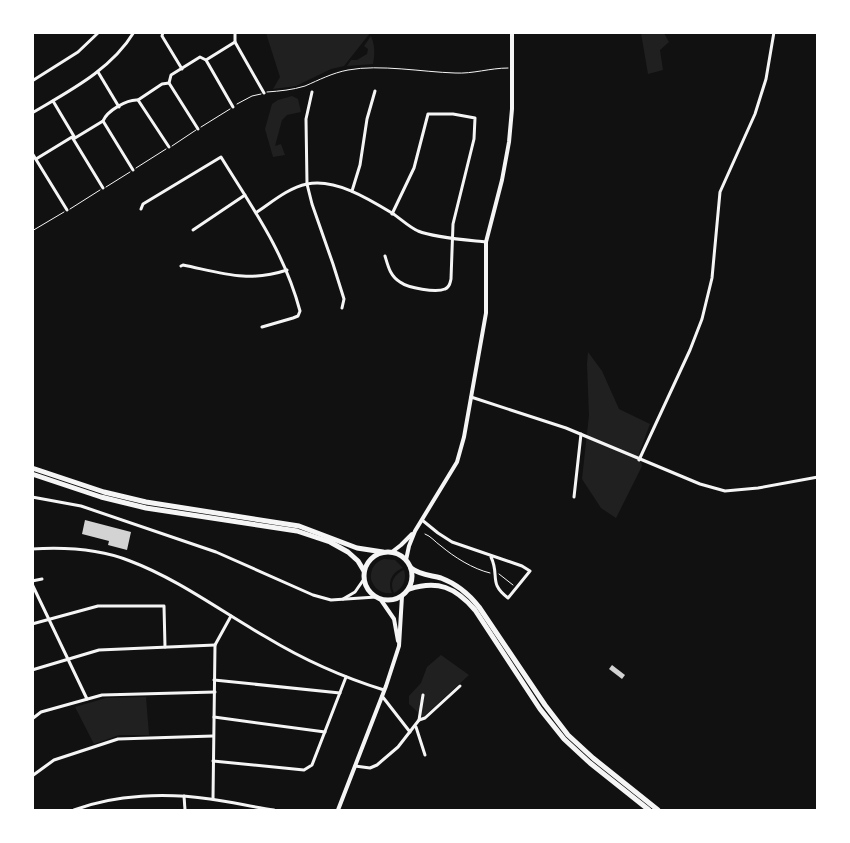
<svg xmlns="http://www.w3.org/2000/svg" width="850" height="843" viewBox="0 0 850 843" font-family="'Libre Baskerville',serif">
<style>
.green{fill:#202020}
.building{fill:#d3d3d3}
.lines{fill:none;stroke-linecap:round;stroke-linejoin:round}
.path{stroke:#f5f5f5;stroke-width:1}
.minor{stroke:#f5f5f5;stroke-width:3}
.tertiary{stroke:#f5f5f5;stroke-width:4}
.trunk{stroke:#f5f5f5;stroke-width:5}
</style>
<rect width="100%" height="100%" fill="#111"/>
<g class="green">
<polygon points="266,33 266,32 370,33 344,66 331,69 296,86 273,89 280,77"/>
<polygon points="641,33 664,33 669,42 660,50 663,70 648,74"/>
<path d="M 371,36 C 375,46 375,53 373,64 L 347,66 L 351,60 L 357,60 L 367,54 L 368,49 L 364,46 Z"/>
<polygon points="292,96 298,99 301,112 287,115 282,120 275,146 281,144 285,155 273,157 265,129 272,104 278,100"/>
<polygon points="588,352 602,371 619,409 650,424 639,453 642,466 616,518 601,508 582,479 589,415 587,364"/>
<path d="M 384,559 L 395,560 L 403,568 C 392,572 387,582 392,593 C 381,594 374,589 371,579 C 370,569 375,562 384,559 Z"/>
<path d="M 404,570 C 407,580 403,588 394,593 C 389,583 394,574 404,570 Z"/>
<polygon points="441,655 469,675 423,717 409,704 409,696 421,683 427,667"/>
<polygon points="146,697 149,735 119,735 94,744 75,707 106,698"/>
</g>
<g class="building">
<polygon points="85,520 131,532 127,550 108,545 109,541 82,534"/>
<polygon points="612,665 625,675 622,679 609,669"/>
</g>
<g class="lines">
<g class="path">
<path d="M 267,92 C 280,91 292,90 305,86 C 319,80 332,73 348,70 C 380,64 422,72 455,73 C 473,74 490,68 508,68"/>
<polyline points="237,104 252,96 261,94"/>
<polyline points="201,127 230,109"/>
<polyline points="172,146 196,130"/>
<polyline points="136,168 166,149"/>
<polyline points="106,187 130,172"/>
<polyline points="70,209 100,190"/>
<polyline points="32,231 64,212"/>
<path d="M 425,534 C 431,536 435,542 441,546 C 454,557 473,569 490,573"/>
<polyline points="499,574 513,585"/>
</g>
<g class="minor">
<polyline points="163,32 162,36 182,69"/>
<polyline points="235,42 235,32"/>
<polyline points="206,60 235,42 264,93"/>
<polyline points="98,72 119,107"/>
<polyline points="32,81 78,52 99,32"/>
<polyline points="312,92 306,119 307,184 312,204 333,264 344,299 342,308"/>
<polyline points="138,100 162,84 169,83"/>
<polyline points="53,101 75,138 103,121"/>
<path d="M 32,113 C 69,91 111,70 134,32"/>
<polyline points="198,129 169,83 171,75 200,57 206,60 233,107"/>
<polyline points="32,153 67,210"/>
<polyline points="36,159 72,137 103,188"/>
<path d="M 133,170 L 103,121 C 107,111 127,99 138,100 L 169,147"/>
<polyline points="352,191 360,165 367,119 375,91"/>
<path d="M 141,209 L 143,204 L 221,157 C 253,209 284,251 300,311 L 298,316 L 293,318 L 262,327"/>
<path d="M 257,212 C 272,202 288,188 307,184 C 335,178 369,199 392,213 C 401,219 409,227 418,231 C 435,238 467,240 486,242"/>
<polyline points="193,230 245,195"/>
<path d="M 385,256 C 388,266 390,276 400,282 C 408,288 436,293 445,289 C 450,287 450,283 451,279 L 453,224 L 474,139 L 475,118 L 453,114 L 428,114 L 414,168 L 392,214"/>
<path d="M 181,266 L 183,265 C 222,273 248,283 287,270"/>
<polyline points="471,397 566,428 700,484 725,491 758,488 818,477"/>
<polyline points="639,460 690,350 702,319 712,278 720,192 755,114 766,79 774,32"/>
<polyline points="32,497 81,506 216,552 313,595 331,600 376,597"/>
<polyline points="574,497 581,434"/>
<path d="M 422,520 L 438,533 L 452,542 L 522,566 L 530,571 L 508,598 C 488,583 500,576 491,557"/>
<path d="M 32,549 C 64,547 100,549 130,561 C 178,579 222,612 266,637 C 304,660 342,677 384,690"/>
<polyline points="32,581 42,579"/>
<polyline points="32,584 87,699"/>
<polyline points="343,599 355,592 364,579"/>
<polyline points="32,624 98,606 164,606 165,647"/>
<polyline points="32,670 99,650 215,645"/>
<polyline points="214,680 340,693"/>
<polyline points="382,696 410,732"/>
<polyline points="214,717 325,732"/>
<polyline points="32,719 41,712 102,695 215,692"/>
<polyline points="419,720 425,718 460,686"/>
<polyline points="416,727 425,755"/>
<polyline points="213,761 304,770 312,765 346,677"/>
<polyline points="355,766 370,768 377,765 398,747 419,720 423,695"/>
<polyline points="32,776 54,760 118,739 213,736"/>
<polyline points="184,796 185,810"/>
<polyline points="213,799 215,645 231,616"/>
<path d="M 74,810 C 116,794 167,793 210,799 C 232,802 253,807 274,810"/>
</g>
<g class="tertiary">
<polyline points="392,552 401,545 412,534"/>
<polyline points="406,560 409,546 415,531 457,462 464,437 486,313 486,242 502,180 509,142 512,109 512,32"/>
<polyline points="381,600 394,619 398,641"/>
<polyline points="338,810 386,686 399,646 402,596"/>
</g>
<g class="trunk">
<polyline points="32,468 104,492 146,502 299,526 357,548 383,552"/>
<polyline points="32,474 101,497 146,508 297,531 330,542 348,552 358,561 364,571"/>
<circle cx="388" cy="576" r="24"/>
<path d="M 411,568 C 420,575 430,575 441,578 C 457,584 469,594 479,607 L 545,705 L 568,735 L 593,758 L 658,810"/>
<path d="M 409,589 C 438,580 455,587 475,610 L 540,709 L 564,739 L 590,763 L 649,810"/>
</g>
</g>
<rect width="850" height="843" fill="none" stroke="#ffffff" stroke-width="68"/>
</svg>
